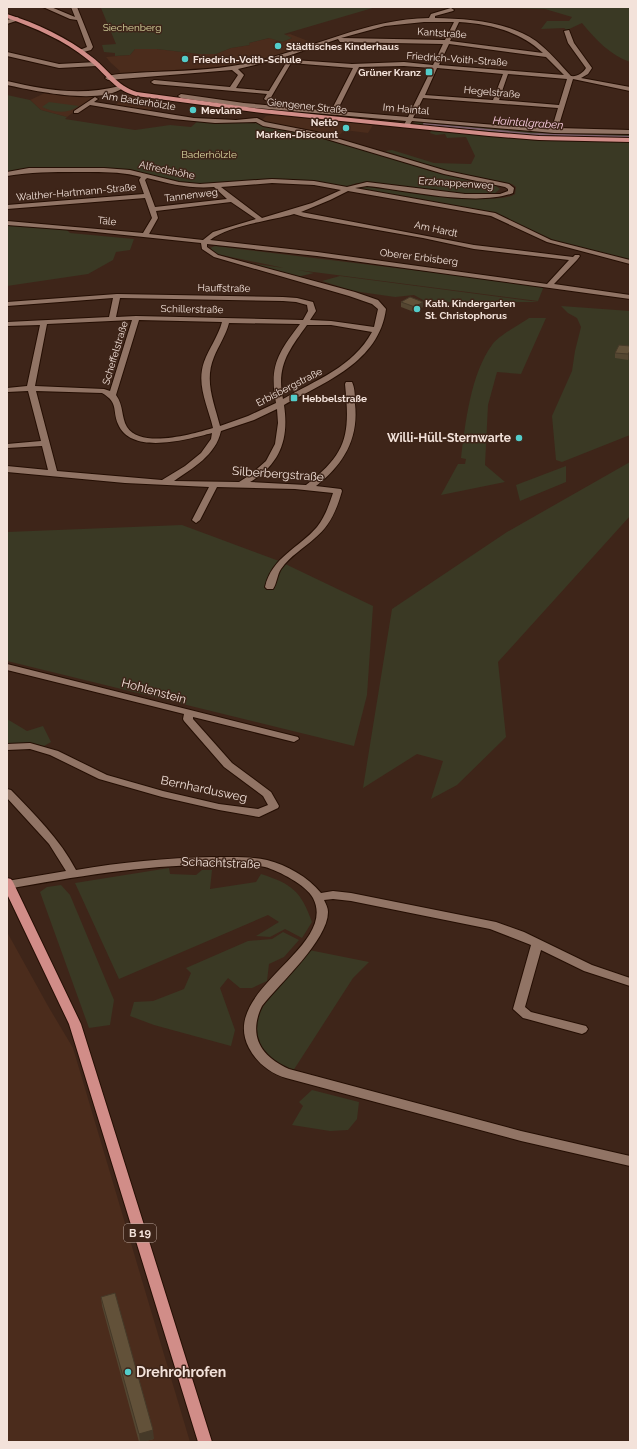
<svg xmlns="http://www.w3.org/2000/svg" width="637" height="1449" viewBox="0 0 637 1449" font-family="Raleway,sans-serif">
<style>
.built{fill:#4b2c1c}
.green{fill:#3a3924}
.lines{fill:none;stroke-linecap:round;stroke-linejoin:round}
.stream{stroke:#7e616e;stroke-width:2}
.minor-casing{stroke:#240e03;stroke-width:2}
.major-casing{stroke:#240e03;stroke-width:2}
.minor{fill:#917465;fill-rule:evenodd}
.major{fill:#d18d88;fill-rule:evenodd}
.wall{fill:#544631}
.shaded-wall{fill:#453928}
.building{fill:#625139;stroke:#453928}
.poi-dot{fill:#53cdca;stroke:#3e2519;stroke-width:1.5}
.labels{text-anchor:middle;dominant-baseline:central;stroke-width:3;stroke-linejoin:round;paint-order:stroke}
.far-park-label{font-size:10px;fill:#dad8a1;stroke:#3e2519}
.far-street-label{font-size:10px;fill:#f3e2da;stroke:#3e2519}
.far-poi-label{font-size:10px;font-weight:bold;fill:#f3e2da;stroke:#3e2519;text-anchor:start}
.far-water-label{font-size:11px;font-style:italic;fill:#fccee2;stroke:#3e2519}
.shield{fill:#3e2519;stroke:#bda9a0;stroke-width:1}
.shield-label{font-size:11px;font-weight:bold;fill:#f3e2da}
.poi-label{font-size:12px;font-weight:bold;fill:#f3e2da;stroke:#3e2519;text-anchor:end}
.street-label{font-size:12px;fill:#f3e2da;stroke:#3e2519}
.near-poi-label{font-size:14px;font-weight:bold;fill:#f3e2da;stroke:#3e2519;text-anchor:start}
</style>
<rect width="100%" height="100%" fill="#3e2519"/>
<g class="built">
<polygon points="290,34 316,44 244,64 205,70 119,75 120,71 111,63 106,57 130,55 135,49 157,49 199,54 216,54 231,48 250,45 249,43 270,38 282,42 292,38 284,35"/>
<polygon points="45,93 67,95 96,95 67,117 41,110 30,100"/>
<polygon points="129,94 134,95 162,99 149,111 114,106"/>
<polygon points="277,115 373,125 368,133 344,130 337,138 303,129 268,124 262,120 266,116"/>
<polygon points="7,932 48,1006 73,1048 190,1442 7,1442"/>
</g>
<g class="green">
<polygon points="104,7 376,7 284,34 292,38 282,42 269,38 249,43 250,45 231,48 216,54 199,54 157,49 135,49 130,55 115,56 115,53 104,52 102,45 116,44 101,8"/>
<path d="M 478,7 L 630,7 L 630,62 C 610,55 595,39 582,23 L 567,30 L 564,28 L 541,29 L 547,21 L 569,21 L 572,17 L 545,9 Z"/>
<polygon points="7,95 30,100 41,110 67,117 65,119 135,130 170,125 191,127 198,121 255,123 305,133 362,148 430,171 495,185 500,189 494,194 469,194 366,183 357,183 345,187 290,180 213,186 182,183 125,170 7,173"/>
<path d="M 49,102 L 79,106 C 67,114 55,113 42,107 Z"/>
<polygon points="416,121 549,133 630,134 630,139 532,137 420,125 413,123"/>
<path d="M 431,131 L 515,138 L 630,141 L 630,260 C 600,252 567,247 538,235 C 522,228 508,217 491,212 L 360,189 L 360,187 L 369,186 C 395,189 498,207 515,194 L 516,187 L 512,184 L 444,170 L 385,151 L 392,150 L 434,163 L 471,164 L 475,156 L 466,137 L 447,138 L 445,134 L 436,135 L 430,133 Z"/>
<polygon points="7,225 66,229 70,233 134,239 130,250 116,252 113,260 88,274 7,286"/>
<polygon points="215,246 544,286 538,301 298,270 314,273 297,277 248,263 284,268 216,254 210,248"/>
<polygon points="340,276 539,302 427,302 414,295 395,297 353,291 322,281"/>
<polygon points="561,306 630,311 630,435 562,462 556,460 552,416 572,371 575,351 581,327 577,318 568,313"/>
<path d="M 529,318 L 546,318 L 521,374 L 497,372 L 488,405 L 485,465 L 505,482 L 441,495 L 458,464 L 465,464 L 466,459 L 461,458 C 465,424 471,373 492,345 C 498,336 519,325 529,318 Z"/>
<polygon points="630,462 630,516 498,662 506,737 457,785 431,799 443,761 417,754 363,788 392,609 507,532"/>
<polygon points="566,466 566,482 520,501 516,485"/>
<polygon points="182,525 279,561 373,606 367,695 354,746 7,661 7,532"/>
<polygon points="7,719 27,731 43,726 51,742 44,746 31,743 7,743"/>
<path d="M 169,868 L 170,874 L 196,875 L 202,870 L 212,870 L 210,889 L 256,882 L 261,874 C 292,884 301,891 312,922 L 302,938 L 285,929 L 270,937 L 256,936 L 279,922 L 268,915 L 119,979 L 75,883 Z"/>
<polygon points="61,885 70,895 114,1000 110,1025 89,1028 40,892 47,887"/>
<polygon points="283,932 299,940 284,957 269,964 267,981 252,988 240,988 228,978 220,988 235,1030 231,1046 154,1025 130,1016 134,1002 153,1001 184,989 191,973 186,968 248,941 272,939"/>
<path d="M 309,950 L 369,962 L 353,978 L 293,1071 C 281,1067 274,1062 265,1053 C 242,1028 264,1004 281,983 C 291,972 300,961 309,950 Z"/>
<polygon points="312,1090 359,1102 357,1119 348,1130 330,1131 292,1125 303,1106 299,1102"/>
</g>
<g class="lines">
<polyline class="stream" points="424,124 530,134 630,137"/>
<defs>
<g id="minor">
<polygon points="43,7 51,7 75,17 71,7 77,7 93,47 91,50 80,53 77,51 87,47 77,20 70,19"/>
<path d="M 451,8 L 454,10 L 453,11 L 435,16 L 435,18 C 469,19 507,21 536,41 C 549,51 560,64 571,76 C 577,77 583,73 586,68 L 568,43 L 564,31 L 569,30 L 574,43 L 592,68 L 588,74 L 581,78 L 630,87 L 630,91 L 573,79 L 558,128 L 630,130 L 630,134 L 554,133 L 412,121 L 409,126 L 407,127 L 404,125 L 406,121 L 244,107 L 181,98 L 178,96 L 181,94 L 244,103 L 331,111 L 353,68 L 291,63 L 270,99 L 267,101 L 264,99 L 267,94 L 154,84 L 151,82 L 154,80 L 230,87 L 238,75 L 232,70 L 108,80 L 105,78 C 112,73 126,74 135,73 C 167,71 200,71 232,66 C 300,56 360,19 429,18 L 431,14 ZM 424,22 L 454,22 L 445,40 L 341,38 L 385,26 ZM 459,22 C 490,24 519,31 543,53 L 450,41 ZM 338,39 L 340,42 L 443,44 L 433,65 L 404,62 L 352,64 L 279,59 ZM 449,44 L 546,57 L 564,75 L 439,65 ZM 271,61 L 286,63 L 269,91 L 236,88 L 244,75 L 238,69 ZM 404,66 L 432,68 L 408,117 L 337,111 L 359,67 ZM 437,68 L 503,74 L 493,100 L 425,95 ZM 508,74 L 567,79 L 559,105 L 499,100 ZM 423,98 L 558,108 L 552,128 L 519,127 L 413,118 Z"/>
<polygon points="17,17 19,18 19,20 7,24 7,20"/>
<polygon points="7,52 59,64 97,62 100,64 97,66 59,68 7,56"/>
<path d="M 7,81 C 45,90 81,96 120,86 L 123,88 C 99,105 35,91 7,85 Z"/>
<path d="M 95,97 L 98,99 L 94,102 L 194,118 L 236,120 L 257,118 L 265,122 L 316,132 L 447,171 L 509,184 L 514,188 L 513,193 C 477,207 407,190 367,186 L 355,188 L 495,213 L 551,240 L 630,260 L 630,264 L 547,242 L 491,216 L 348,191 L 330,200 L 301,212 L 474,245 L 573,257 L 575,255 L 579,255 L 580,256 L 577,260 L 554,284 L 630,295 L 630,299 L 317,256 L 207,244 L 207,247 L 218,255 L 355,292 L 378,300 L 386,309 C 379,362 325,382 284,405 C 289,438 281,464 250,482 L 306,485 C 348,453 350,434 345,384 L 346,382 L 352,382 C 355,388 355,397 355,404 C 359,439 343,465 316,486 L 341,489 L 342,491 C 337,509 330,526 315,538 C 304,548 290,556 281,569 C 277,575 277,583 273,589 L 267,589 L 265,587 C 272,557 299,548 317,527 C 325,517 329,505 333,493 L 295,489 L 217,487 L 200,520 L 196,523 L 192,520 L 209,487 L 125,483 L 7,472 L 7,466 L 48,470 L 42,446 L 7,448 L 7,444 L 41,441 L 28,391 L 7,392 L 7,388 L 27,386 L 40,325 L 7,326 L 7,322 L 109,317 L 113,298 L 7,306 L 7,302 L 117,294 L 283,297 L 297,298 L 313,302 L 316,311 L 310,320 L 331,321 L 374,327 L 378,309 L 372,304 L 349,296 L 214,257 L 202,249 L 201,243 L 86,231 L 7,225 L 7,221 L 143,233 L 152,218 L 145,198 L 7,209 L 7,205 L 144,194 L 139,180 L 141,177 C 120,171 98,172 76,172 C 52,172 30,172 7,176 L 7,172 L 29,168 L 104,168 L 130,170 L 179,182 L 200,184 L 272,179 L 314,181 L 347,187 L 367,182 L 465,194 L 500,194 L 508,191 L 508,189 L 505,187 L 444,174 L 313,135 L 263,126 L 256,122 L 215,123 L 173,119 L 90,105 L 78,113 L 74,113 L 74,111 ZM 147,178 C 170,184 191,189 214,187 L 227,199 L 155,207 L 145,180 ZM 272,183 L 314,185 L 341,190 L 312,203 L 262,218 L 221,187 ZM 231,202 L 256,219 L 213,232 L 203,240 L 149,234 L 158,218 L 156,211 ZM 294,214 L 304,217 L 423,238 L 474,249 L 569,260 L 547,284 L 317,252 L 210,240 C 229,225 270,221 294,214 ZM 120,298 L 283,301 L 296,302 L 307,305 L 308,311 L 303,320 L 136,316 L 116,317 ZM 132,320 L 110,391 L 104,389 L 35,386 L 47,324 ZM 139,320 L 222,322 C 218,337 209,348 204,362 C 196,385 208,406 213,428 C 193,434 141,449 127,427 C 121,417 124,406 116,395 ZM 229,323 L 300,324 C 278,353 269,366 276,403 L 248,416 L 220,426 C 214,402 204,381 214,357 C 219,345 226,335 229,323 ZM 307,325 L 331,325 L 372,332 C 353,367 316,380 283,399 C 276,366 289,350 307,325 ZM 36,391 L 102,393 C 119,403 112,410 118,424 C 131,456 189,439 212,433 L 211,439 L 201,453 L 185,466 L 162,480 L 57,471 ZM 277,409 L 278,423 L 275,444 L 266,461 L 250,475 L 239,482 L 174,481 C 193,468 216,455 221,431 L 254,420 Z"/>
<polygon points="7,664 298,737 299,739 294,742 193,717 193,719 232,763 271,792 279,806 278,808 259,817 219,810 162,797 99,779 50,755 30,749 7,750 7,744 30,743 58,751 107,775 163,791 219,804 258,809 268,805 263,796 224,767 184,721 183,719 184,714 7,670"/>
<path d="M 7,789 L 11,790 C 34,814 60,839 76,870 C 121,862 166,858 212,857 C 230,857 249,856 267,860 C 287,865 308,877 321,893 L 333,891 L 351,893 L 496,922 L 524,932 L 592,965 L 630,978 L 630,986 L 584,971 L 541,950 L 525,1007 L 531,1012 L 586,1026 L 588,1029 L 586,1032 L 582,1034 L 527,1019 L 523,1018 L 513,1009 L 531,945 L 490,929 L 351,901 L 333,899 L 324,900 C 326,904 328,908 328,912 C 328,940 280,983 262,1006 C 248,1035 260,1056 289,1069 L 521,1131 L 630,1156 L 630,1166 L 521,1141 L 286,1078 C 270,1073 257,1063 249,1048 C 218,990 339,948 313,898 C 306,885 279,871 265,867 C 248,863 229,865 211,865 C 141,865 75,877 7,889 L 7,881 L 66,871 L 49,844 L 7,798 Z"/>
</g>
<g id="major">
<path d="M 7,14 C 36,23 68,38 92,57 C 108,69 117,86 137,92 L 262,109 L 489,132 L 539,136 L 630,138 L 630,142 L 539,140 L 489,136 L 262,113 L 136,96 C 112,89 106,73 87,59 C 64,40 35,28 7,18 Z"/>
<polygon points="7,878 11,879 13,882 81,1024 212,1442 198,1442 69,1024 7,894"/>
</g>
</defs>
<use href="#minor" class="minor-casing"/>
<use href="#major" class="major-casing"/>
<use href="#minor" class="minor"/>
<use href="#major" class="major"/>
</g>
<g class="wall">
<polygon points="401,302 423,307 414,312 401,307"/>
<polygon points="630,346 630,354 628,360 615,358 615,353"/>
<polygon points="101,1297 154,1439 142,1442 139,1442 102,1306"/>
</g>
<g class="shaded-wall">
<polygon points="423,302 423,307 414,312 415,307"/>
<polygon points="630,351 630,354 628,360 628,354"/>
<polygon points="153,1430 154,1439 142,1442 140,1442 139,1434"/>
</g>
<g class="building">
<polygon points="410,297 423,302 415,307 401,302"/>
<polygon points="619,345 630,346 630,351 628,354 615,353"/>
<polygon points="115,1293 153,1430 139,1434 101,1297"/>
</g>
<g class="poi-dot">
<circle cx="278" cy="46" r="4"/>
<circle cx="185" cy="59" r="4"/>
<rect x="425" y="68" width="8" height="8" rx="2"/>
<circle cx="193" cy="110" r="4"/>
<circle cx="346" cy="128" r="4"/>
<circle cx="417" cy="309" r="4"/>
<rect x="290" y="394" width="8" height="8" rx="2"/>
<circle cx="519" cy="438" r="4"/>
<circle cx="128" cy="1372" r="4"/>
</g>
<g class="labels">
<g class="far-park-label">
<text x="132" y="27">Siechenberg</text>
<text x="209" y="154">Baderhölzle</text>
</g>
<g class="far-street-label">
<text transform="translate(442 33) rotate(4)">Kantstraße</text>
<text transform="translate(457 59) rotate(4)">Friedrich-Voith-Straße</text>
<text transform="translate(492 92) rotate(5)">Hegelstraße</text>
<text transform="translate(139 101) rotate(9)">Am Baderhölzle</text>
<text transform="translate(307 106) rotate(6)">Giengener Straße</text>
<text transform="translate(406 109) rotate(5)">Im Haintal</text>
<text transform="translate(167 170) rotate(12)">Alfredshöhe</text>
<text transform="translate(456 183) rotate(4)">Erzknappenweg</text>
<text transform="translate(76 192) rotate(-5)">Walther-Hartmann-Straße</text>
<text transform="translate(191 195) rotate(-7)">Tannenweg</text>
<text transform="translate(107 221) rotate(6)">Täle</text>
<text transform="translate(436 229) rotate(12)">Am Hardt</text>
<text transform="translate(419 257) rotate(7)">Oberer Erbisberg</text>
<text transform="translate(224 288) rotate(1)">Hauffstraße</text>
<text transform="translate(192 309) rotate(1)">Schillerstraße</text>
<text transform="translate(115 353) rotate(-73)">Scheffelstraße</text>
<text transform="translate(289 387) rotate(-27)">Erbisbergstraße</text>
</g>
<g class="far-poi-label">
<text x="286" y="46">Städtisches Kinderhaus</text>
<text x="193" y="59">Friedrich-Voith-Schule</text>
<text x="421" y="72" text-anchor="end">Grüner Kranz</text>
<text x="201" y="110">Mevlana</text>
<text x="338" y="122" text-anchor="end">Netto<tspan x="338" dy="12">Marken-Discount</tspan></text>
<text x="425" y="303">Kath. Kindergarten<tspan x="425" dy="12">St. Christophorus</tspan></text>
<text x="302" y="398">Hebbelstraße</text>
</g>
<g class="far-water-label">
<text transform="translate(528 123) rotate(4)">Haintalgraben</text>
</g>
<rect class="shield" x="124" y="1224" width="32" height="18" rx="3"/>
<g class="shield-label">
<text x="140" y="1233">B 19</text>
</g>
<g class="poi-label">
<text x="511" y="438">Willi-Hüll-Sternwarte</text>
</g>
<g class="street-label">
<text transform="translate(278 474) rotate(4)">Silberbergstraße</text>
<text transform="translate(154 691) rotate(15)">Hohlenstein</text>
<text transform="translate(204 789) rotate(12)">Bernhardusweg</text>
<text transform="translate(221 863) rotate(2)">Schachtstraße</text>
</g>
<g class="near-poi-label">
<text x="136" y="1372">Drehrohrofen</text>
</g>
</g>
<rect width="637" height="1449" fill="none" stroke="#f3e2da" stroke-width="16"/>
</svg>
